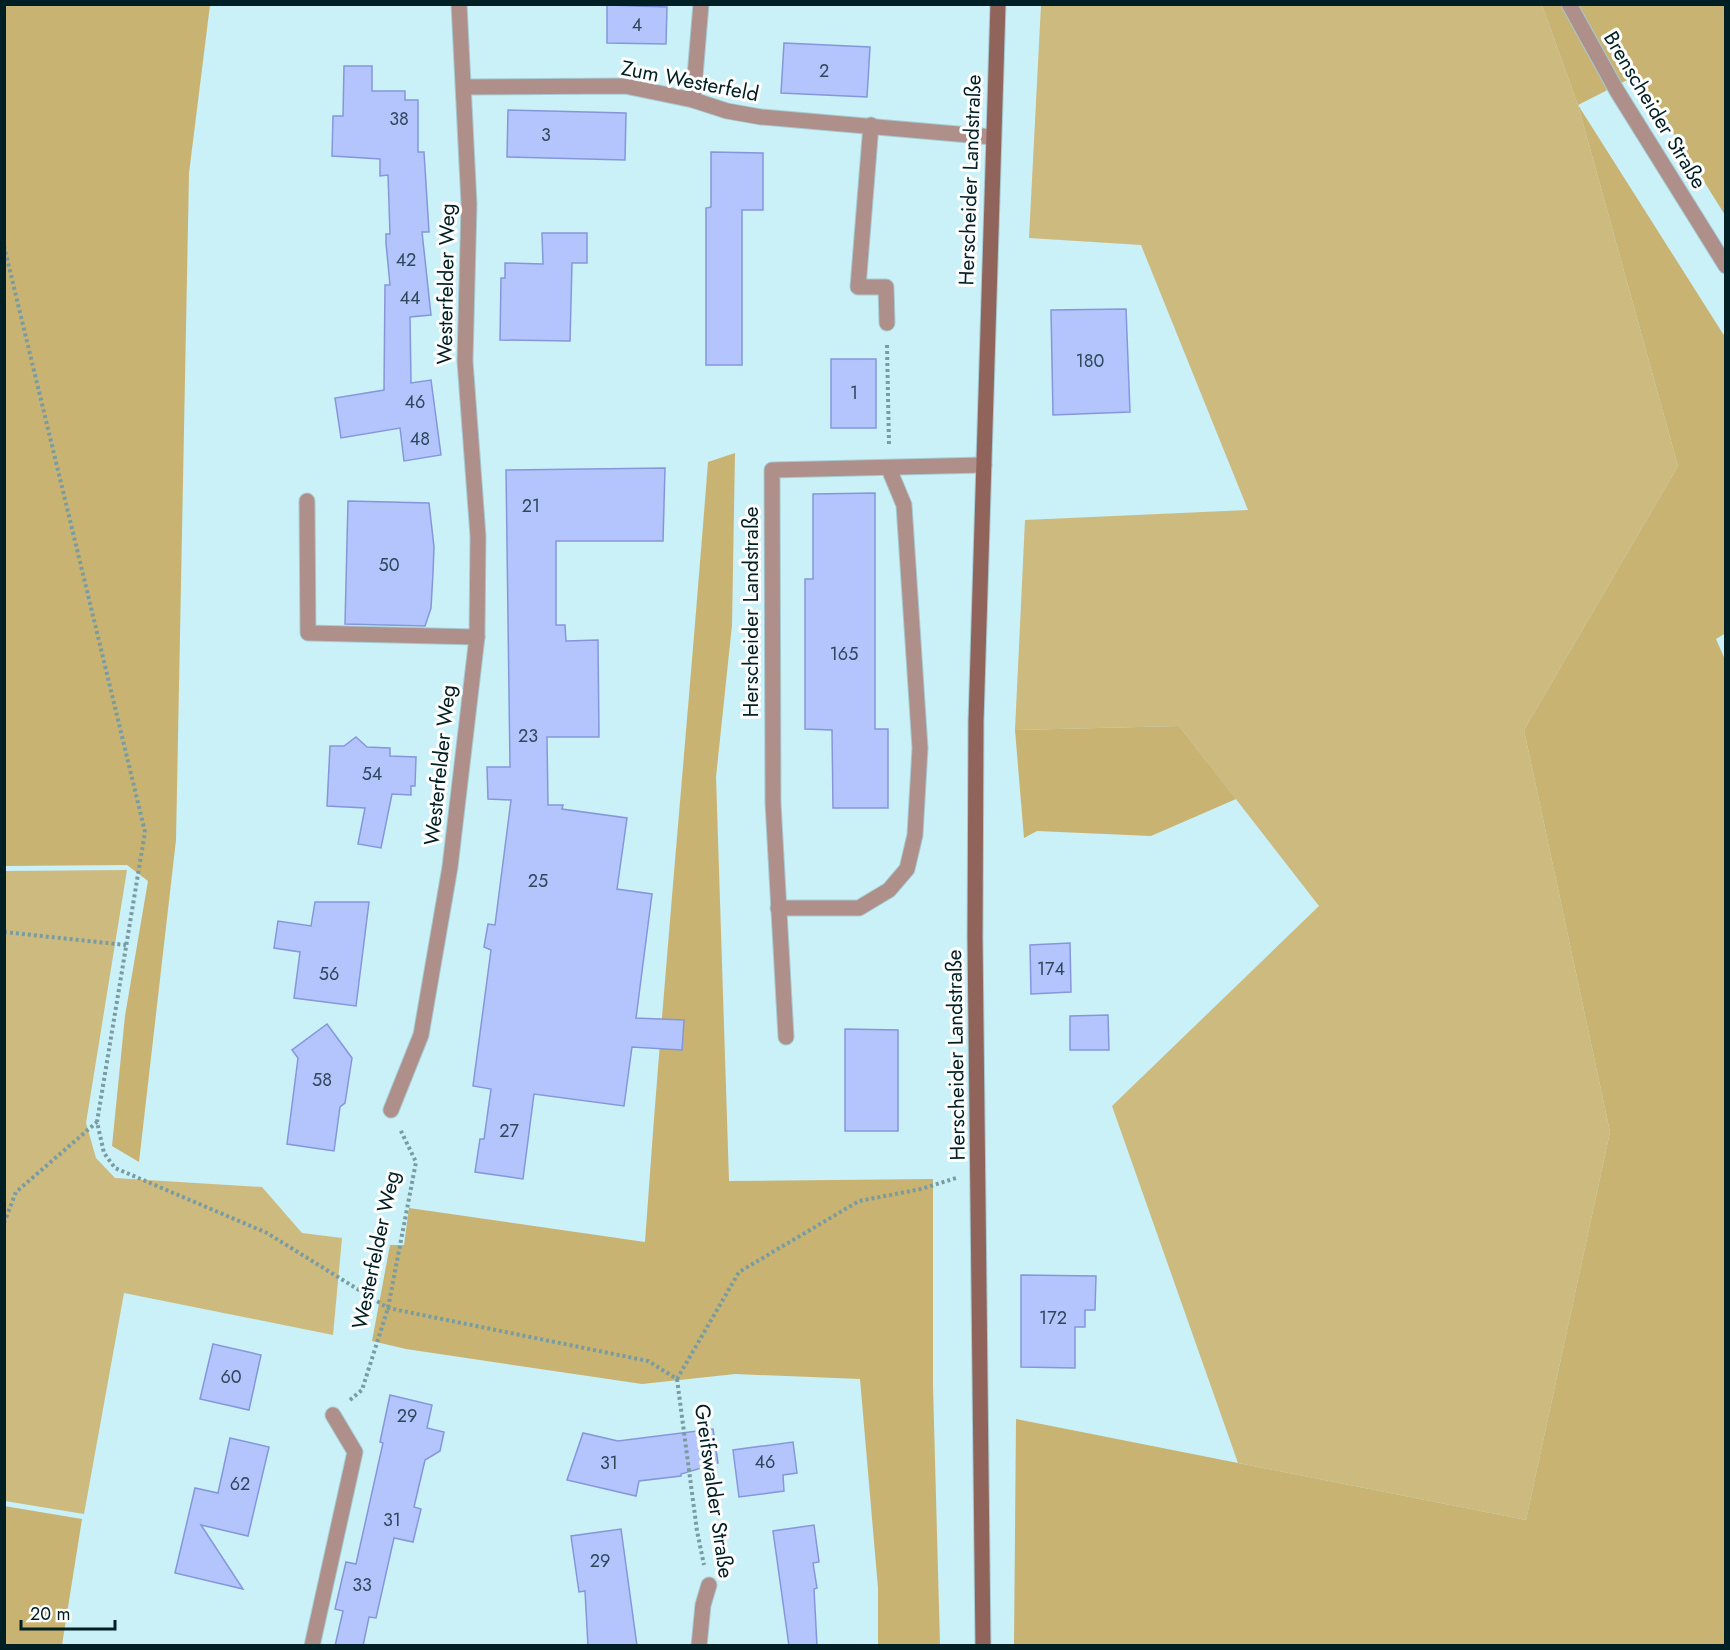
<svg xmlns="http://www.w3.org/2000/svg" width="1730" height="1650" viewBox="0 0 1730 1650" font-family="Jost,sans-serif">
<style>
.green{fill:#cdba7f}
.forest{fill:#c8b372}
.building{fill:#b4c4fd;stroke:#8597db;stroke-width:1.5}
.lines{fill:none;stroke-linecap:round;stroke-linejoin:round}
.lane-casing{stroke:#a6cad2;stroke-width:17}
.street-casing{stroke:#a6cad2;stroke-width:17}
.secondary-casing{stroke:#a6cad2;stroke-width:17}
.path{stroke:#799ca3;stroke-width:4;stroke-dasharray:3 3;stroke-linecap:butt}
.lane{stroke:#af8f89;stroke-width:15}
.street{stroke:#af8f89;stroke-width:15}
.secondary{stroke:#91645b;stroke-width:15}
.labels{text-anchor:middle;dominant-baseline:central;stroke-width:6;stroke-linejoin:round;paint-order:stroke}
.number-label{font-size:18px;fill:#2d485b}
.street-label{font-size:21px;fill:#001f25;stroke:#fff}
</style>
<rect width="100%" height="100%" fill="#caf0f8"/>
<g class="green">
<polygon points="1041,5 1542,5 1578,105 1678,466 1524,730 1610,1132 1526,1520 1238,1463 1112,1106 1319,906 1179,726 1015,730 1025,520 1248,510 1141,245 1029,238"/>
<polygon points="127,870 86,1123 96,1158 115,1178 262,1187 302,1233 342,1238 333,1335 124,1293 84,1514 5,1501 5,871"/>
</g>
<g class="forest">
<polygon points="4,5 210,5 189,173 176,840 139,1162 112,1146 125,1016 148,881 127,865 5,866"/>
<polygon points="1542,5 1725,5 1725,215 1637,75 1578,105 1725,337 1726,633 1716,639 1726,662 1725,1645 1014,1646 1016,1419 1526,1520 1610,1132 1524,730 1678,466 1578,105"/>
<path d="M 735,453 L 732,625 L 716,777 L 729,1181 L 933,1179 L 933,1386 L 940,1645 L 878,1645 L 878,1588 L 860,1379 L 735,1374 L 642,1384 L 406,1349 L 372,1341 L 390,1245 L 404,1245 L 409,1208 L 645,1242 C 663,982 688,722 708,462 Z"/>
<polygon points="1179,726 1236,799 1151,836 1037,831 1024,838 1015,730"/>
<polygon points="4,1506 82,1519 62,1645 5,1645"/>
</g>
<g class="building">
<polygon points="607,5 667,7 666,44 607,43"/>
<polygon points="784,43 870,47 867,97 781,93"/>
<polygon points="344,66 372,66 372,91 405,91 405,100 418,100 418,152 424,152 429,232 422,232 431,315 410,317 411,383 431,380 441,455 404,461 400,428 341,438 335,398 384,390 385,285 390,285 386,243 386,234 390,234 388,175 380,176 380,159 332,156 333,116 343,116"/>
<polygon points="508,110 626,113 625,160 507,157"/>
<polygon points="711,152 763,153 763,210 742,210 742,365 706,365 706,208 711,207"/>
<polygon points="542,233 587,233 587,263 572,263 570,341 500,340 501,278 505,278 505,263 543,264"/>
<polygon points="1126,309 1130,412 1053,415 1051,310"/>
<rect x="831" y="359" width="45" height="69"/>
<polygon points="665,468 663,541 556,541 556,625 565,625 566,641 598,640 599,737 547,737 548,805 563,805 562,809 627,818 617,889 652,894 636,1018 684,1020 682,1050 632,1047 624,1106 534,1094 523,1179 475,1172 480,1139 484,1139 491,1089 473,1086 491,950 484,947 488,924 495,925 511,800 488,799 487,767 510,767 506,470"/>
<polygon points="875,493 875,729 888,729 888,808 833,808 832,730 805,729 805,579 813,579 813,494"/>
<polygon points="348,501 429,503 434,547 433,573 431,608 425,626 345,624"/>
<polygon points="356,737 367,747 390,748 390,756 416,757 415,786 411,786 411,795 392,794 381,848 358,844 365,808 327,806 330,746 344,746"/>
<polygon points="315,902 369,902 356,1006 294,998 300,952 274,948 278,921 311,926"/>
<polygon points="1070,943 1071,992 1031,994 1030,945"/>
<polygon points="1108,1015 1109,1050 1070,1050 1070,1016"/>
<polygon points="327,1024 352,1058 345,1103 340,1107 334,1151 287,1144 298,1058 292,1050"/>
<polygon points="845,1029 898,1030 898,1131 845,1131"/>
<polygon points="1021,1275 1096,1276 1095,1310 1085,1310 1085,1327 1075,1327 1075,1368 1021,1367"/>
<polygon points="213,1344 261,1355 249,1410 200,1399"/>
<polygon points="390,1395 432,1405 427,1428 444,1432 440,1451 425,1460 414,1507 421,1509 413,1542 394,1538 376,1618 369,1617 363,1646 335,1646 343,1611 335,1609 346,1562 356,1564 383,1443 380,1442"/>
<polygon points="713,1429 718,1463 681,1474 681,1476 639,1481 636,1496 567,1480 583,1433 618,1441"/>
<polygon points="230,1438 269,1447 248,1536 201,1525 243,1589 175,1573 195,1488 218,1493"/>
<polygon points="793,1442 797,1473 783,1475 784,1491 739,1497 733,1450"/>
<polygon points="814,1525 819,1562 813,1563 817,1588 814,1589 817,1646 789,1646 773,1531"/>
<polygon points="621,1529 637,1646 588,1646 585,1591 579,1592 571,1536"/>
</g>
<g class="lines">
<defs>
<g id="lane">
<polyline points="871,125 858,287 886,287 887,323"/>
<polyline points="307,501 308,633 477,637"/>
<polyline points="778,908 859,908 889,890 907,869 915,835 920,748 904,505 889,469"/>
<polyline points="786,1037 773,803 772,470 984,465"/>
</g>
<g id="street">
<polyline points="1569,4 1617,91 1726,266"/>
<polyline points="465,87 625,86 693,100 727,111 761,117 992,137"/>
<polyline points="693,100 701,4"/>
<polyline points="391,1110 421,1035 450,867 477,637 478,536 465,361 469,204 459,4"/>
<polyline points="312,1646 355,1452 333,1415"/>
<polyline points="699,1646 703,1605 709,1585"/>
</g>
<polyline id="secondary" points="983,1646 975,938 976,721 998,4"/>
</defs>
<use href="#lane" class="lane-casing"/>
<use href="#street" class="street-casing"/>
<use href="#secondary" class="secondary-casing"/>
<g class="path">
<polyline points="4,246 145,832 97,1122 104,1153 115,1168 267,1233 388,1308 648,1361 677,1379 739,1272 859,1201 921,1189 956,1178"/>
<polyline points="887,345 889,445"/>
<polyline points="4,932 126,945"/>
<polyline points="4,1223 16,1192 97,1122"/>
<polyline points="677,1379 697,1531 704,1565"/>
<polyline points="350,1400 362,1390 388,1308 416,1162 400,1129"/>
</g>
<use href="#lane" class="lane"/>
<use href="#street" class="street"/>
<use href="#secondary" class="secondary"/>
</g>
<g class="labels">
<g class="number-label">
<text x="637" y="25">4</text>
<text x="824" y="71">2</text>
<text x="399" y="119">38</text>
<text x="546" y="135">3</text>
<text x="406" y="260">42</text>
<text x="410" y="298">44</text>
<text x="1090" y="361">180</text>
<text x="854" y="393">1</text>
<text x="415" y="402">46</text>
<text x="420" y="439">48</text>
<text x="531" y="506">21</text>
<text x="389" y="565">50</text>
<text x="844" y="654">165</text>
<text x="528" y="736">23</text>
<text x="372" y="774">54</text>
<text x="538" y="881">25</text>
<text x="1051" y="969">174</text>
<text x="329" y="974">56</text>
<text x="322" y="1080">58</text>
<text x="509" y="1131">27</text>
<text x="1053" y="1318">172</text>
<text x="231" y="1377">60</text>
<text x="407" y="1416">29</text>
<text x="765" y="1462">46</text>
<text x="609" y="1463">31</text>
<text x="240" y="1484">62</text>
<text x="392" y="1520">31</text>
<text x="600" y="1561">29</text>
<text x="362" y="1585">33</text>
</g>
<g class="street-label">
<text transform="translate(690 81) rotate(11)">Zum Westerfeld</text>
<text transform="translate(1655 110) rotate(59)">Brenscheider Straße</text>
<text transform="translate(970 180) rotate(-88)">Herscheider Landstraße</text>
<text transform="translate(446 284) rotate(-89)">Westerfelder Weg</text>
<text transform="translate(751 612) rotate(-90)">Herscheider Landstraße</text>
<text transform="translate(440 765) rotate(-84)">Westerfelder Weg</text>
<text transform="translate(956 1055) rotate(-91)">Herscheider Landstraße</text>
<text transform="translate(376 1250) rotate(-78)">Westerfelder Weg</text>
<text transform="translate(714 1491) rotate(82)">Greifswalder Straße</text>
</g>
</g>
<rect width="1730" height="1650" fill="none" stroke="#001f25" stroke-width="12"/>
<path d="M21 1620v9h94v-9" fill="none" stroke="#001f25" stroke-width="3"/>
<text x="30" y="1620" font-size="18" fill="#001f25" stroke="#ffffff" stroke-width="4.5" paint-order="stroke">20 m</text>
</svg>
